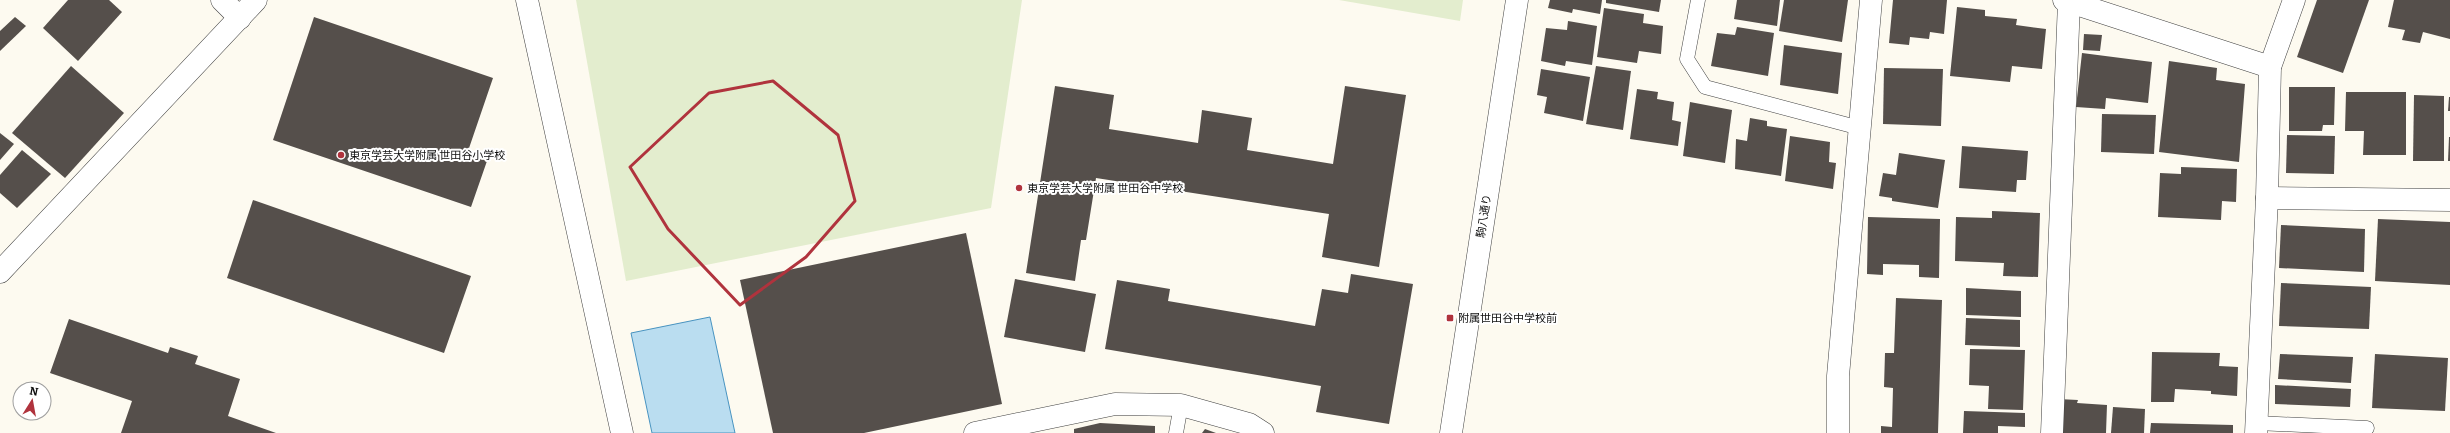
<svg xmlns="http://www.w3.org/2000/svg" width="2450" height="433" viewBox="0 0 2450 433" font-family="Bitter,'Noto Sans JP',serif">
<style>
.pitch{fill:#e3edce}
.water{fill:#baddf0;stroke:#4893c0}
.building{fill:#554f4b}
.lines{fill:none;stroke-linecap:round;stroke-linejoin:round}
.service-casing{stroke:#414141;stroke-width:15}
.minor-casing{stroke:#414141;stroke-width:23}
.tertiary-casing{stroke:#414141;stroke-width:23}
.service{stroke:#fff;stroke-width:14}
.minor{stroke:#fff;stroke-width:22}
.tertiary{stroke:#fff;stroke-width:22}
.marked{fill:none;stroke:#b0333d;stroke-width:3;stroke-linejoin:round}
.poi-dot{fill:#b0333d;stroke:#fff;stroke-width:1.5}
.labels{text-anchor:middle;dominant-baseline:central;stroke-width:4;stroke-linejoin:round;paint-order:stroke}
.poi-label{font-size:11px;fill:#0e0e0e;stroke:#fff;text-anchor:start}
.street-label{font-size:11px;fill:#0e0e0e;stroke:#fff}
</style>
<rect width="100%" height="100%" fill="#fdfaf0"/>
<g class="pitch">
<polygon points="576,0 1022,0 991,208 626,281"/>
<polygon points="1339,0 1463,0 1460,21"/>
</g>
<polygon class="water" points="710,317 735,433 652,433 631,333"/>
<g class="building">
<polygon points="68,0 109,0 122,12 78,61 43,28"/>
<polygon points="1550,0 1602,0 1600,14 1573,9 1572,13 1548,8"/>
<polygon points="1606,0 1661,0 1659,12 1606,3"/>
<polygon points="1737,0 1780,0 1777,26 1734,19"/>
<polygon points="1784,0 1848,0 1842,42 1779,31"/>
<polygon points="1893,0 1947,0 1944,34 1930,32 1929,39 1910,37 1909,45 1889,43"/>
<polygon points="2317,0 2369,0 2343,73 2297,57"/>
<polygon points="2394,0 2450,0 2450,39 2423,32 2420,43 2402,40 2405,30 2388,27"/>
<polygon points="1957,7 1985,10 1985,16 2017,19 2016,25 2046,29 2042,69 2012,66 2010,82 1950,76"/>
<polygon points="1604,8 1644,14 1643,23 1663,26 1661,54 1639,51 1637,63 1597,57"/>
<polygon points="15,17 26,26 0,51 0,31"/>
<polygon points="314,17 493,78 467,154 487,161 471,207 273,140"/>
<polygon points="1568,21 1597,26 1592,65 1566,61 1565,66 1541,61 1546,28 1567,30"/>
<polygon points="1737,27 1774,33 1768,76 1711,66 1717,33 1735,35"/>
<polygon points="2084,34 2102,35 2100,51 2083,50"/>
<polygon points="1784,45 1842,53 1838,94 1780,85"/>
<polygon points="2082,53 2152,62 2148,103 2106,98 2105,109 2076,107"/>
<polygon points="2169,61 2217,68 2216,80 2245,84 2239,162 2159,152"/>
<polygon points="71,66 124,113 65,178 12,133"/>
<polygon points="1596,66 1631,71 1623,130 1586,124"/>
<polygon points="1884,68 1943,69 1941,126 1883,124"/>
<polygon points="1541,69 1590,77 1583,121 1544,113 1547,97 1537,95"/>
<polygon points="1055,86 1114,95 1109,129 1198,143 1202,110 1252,118 1247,150 1333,164 1345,86 1406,95 1379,267 1322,257 1329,214 1096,178 1086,240 1081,240 1075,281 1026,273"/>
<polygon points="2289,87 2335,87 2334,125 2323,125 2322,131 2289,131"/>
<polygon points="1637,89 1658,92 1657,99 1674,102 1672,120 1681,122 1678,146 1630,139"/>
<polygon points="2346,92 2406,92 2406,155 2363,155 2364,131 2345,131"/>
<polygon points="2414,95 2444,96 2444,161 2413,161"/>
<polygon points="2449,97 2450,97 2450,111 2448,111"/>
<polygon points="1690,102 1732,110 1725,163 1683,156"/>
<polygon points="2102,114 2156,115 2154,154 2101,152"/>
<polygon points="1750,118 1767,121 1767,126 1787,129 1781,176 1735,169 1736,139 1747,141"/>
<polygon points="0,133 14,144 0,160"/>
<polygon points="2287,135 2335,136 2334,174 2286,173"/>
<polygon points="1790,136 1830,142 1829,162 1836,163 1833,189 1785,181"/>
<polygon points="2449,137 2450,137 2450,161 2448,161"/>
<polygon points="1962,146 2028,151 2026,180 2017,180 2016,192 1959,188"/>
<polygon points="22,150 51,174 17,208 0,193 0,175"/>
<polygon points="1899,153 1945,160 1938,208 1892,201 1892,198 1879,196 1883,173 1896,175"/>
<polygon points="2181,167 2237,169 2236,202 2222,201 2221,220 2158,217 2160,173 2181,174"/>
<polygon points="253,200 471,276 444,353 227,278"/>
<polygon points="1992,211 2040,213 2038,277 2003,276 2004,263 1955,261 1956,217 1992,218"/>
<polygon points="1868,217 1940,219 1939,278 1919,277 1919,265 1883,264 1883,275 1867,274"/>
<polygon points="2378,219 2450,222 2450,285 2375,281"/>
<polygon points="2281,225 2365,229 2364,272 2279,268"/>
<polygon points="966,233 1002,404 864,433 773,433 740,280"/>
<polygon points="1351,274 1413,284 1389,424 1316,412 1321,386 1105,349 1117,280 1170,289 1168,301 1315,326 1322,289 1348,293"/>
<polygon points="1015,279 1096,294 1085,352 1004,337"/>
<polygon points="2281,283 2371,287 2369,329 2279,326"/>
<polygon points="1966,288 2021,291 2021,317 1966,315"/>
<polygon points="1896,298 1942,300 1938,433 1881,433 1881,426 1892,427 1893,388 1884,387 1885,353 1894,353"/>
<polygon points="1966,318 2020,320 2020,347 1965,345"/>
<polygon points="69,319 168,353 170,347 198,356 195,364 240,379 228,416 276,433 121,433 132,401 50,373"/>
<polygon points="1970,349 2025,350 2023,410 1988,409 1989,386 1969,385"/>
<polygon points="2152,352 2220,353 2219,366 2238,367 2237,396 2211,394 2211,391 2175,389 2174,402 2151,402"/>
<polygon points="2280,354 2353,357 2351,383 2278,379"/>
<polygon points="2375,354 2448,358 2445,411 2372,408"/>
<polygon points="2275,385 2351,389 2350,407 2275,404"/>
<polygon points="2058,399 2078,400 2077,403 2107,405 2106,433 2056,433"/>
<polygon points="2113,407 2145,409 2144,433 2111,433"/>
<polygon points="1964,411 2025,413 2025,427 1998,426 1998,433 1963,433"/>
<polygon points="1100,423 1155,426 1155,433 1074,433 1074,429"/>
<polygon points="2151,423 2233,425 2233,433 2150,433"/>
<polygon points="1205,429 1216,433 1202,433"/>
</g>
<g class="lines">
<defs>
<g id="service">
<polyline points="1698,0 1687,59 1705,87 1860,128"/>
<polyline points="2257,423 2367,428"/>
<polyline points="1176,433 1181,405"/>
</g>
<g id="minor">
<polyline points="222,0 240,18"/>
<polyline points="527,0 622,433"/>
<polyline points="2064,0 2270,67"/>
<polyline points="2267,198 2450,200"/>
<polyline points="0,272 256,0"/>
<polyline points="975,433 1115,404 1181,405 1249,424 1263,433"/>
<polyline points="1838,433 1838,376 1871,0"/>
<polyline points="2052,433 2069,2"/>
<polyline points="2256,433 2267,198 2270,67 2294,0"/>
</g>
<polyline id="tertiary" points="1451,433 1517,0"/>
</defs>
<use href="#service" class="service-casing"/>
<use href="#minor" class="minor-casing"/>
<use href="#tertiary" class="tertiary-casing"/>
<use href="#service" class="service"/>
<use href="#minor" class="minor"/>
<use href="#tertiary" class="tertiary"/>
</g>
<path class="marked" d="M 773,81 L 838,135 L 855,201 L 806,257 L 740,305 L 668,229 L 630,167 L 709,93 Z"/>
<g class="poi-dot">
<circle cx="341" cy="155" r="4"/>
<circle cx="1019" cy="188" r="4"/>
<rect x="1446" y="314" width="8" height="8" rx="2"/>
</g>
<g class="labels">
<g class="poi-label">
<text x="349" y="155">東京学芸大学附属 世田谷小学校</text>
<text x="1027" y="188">東京学芸大学附属 世田谷中学校</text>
<text x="1458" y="318">附属世田谷中学校前</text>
</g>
<g class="street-label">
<text transform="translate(1484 216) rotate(-81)">駒八通り</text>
</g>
</g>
<g transform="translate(32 401) rotate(11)"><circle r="19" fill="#ffffff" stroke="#9f9f9f"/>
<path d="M0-3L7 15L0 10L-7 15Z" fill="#b0333d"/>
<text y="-6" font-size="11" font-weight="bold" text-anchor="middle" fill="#0e0e0e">N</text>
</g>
</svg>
